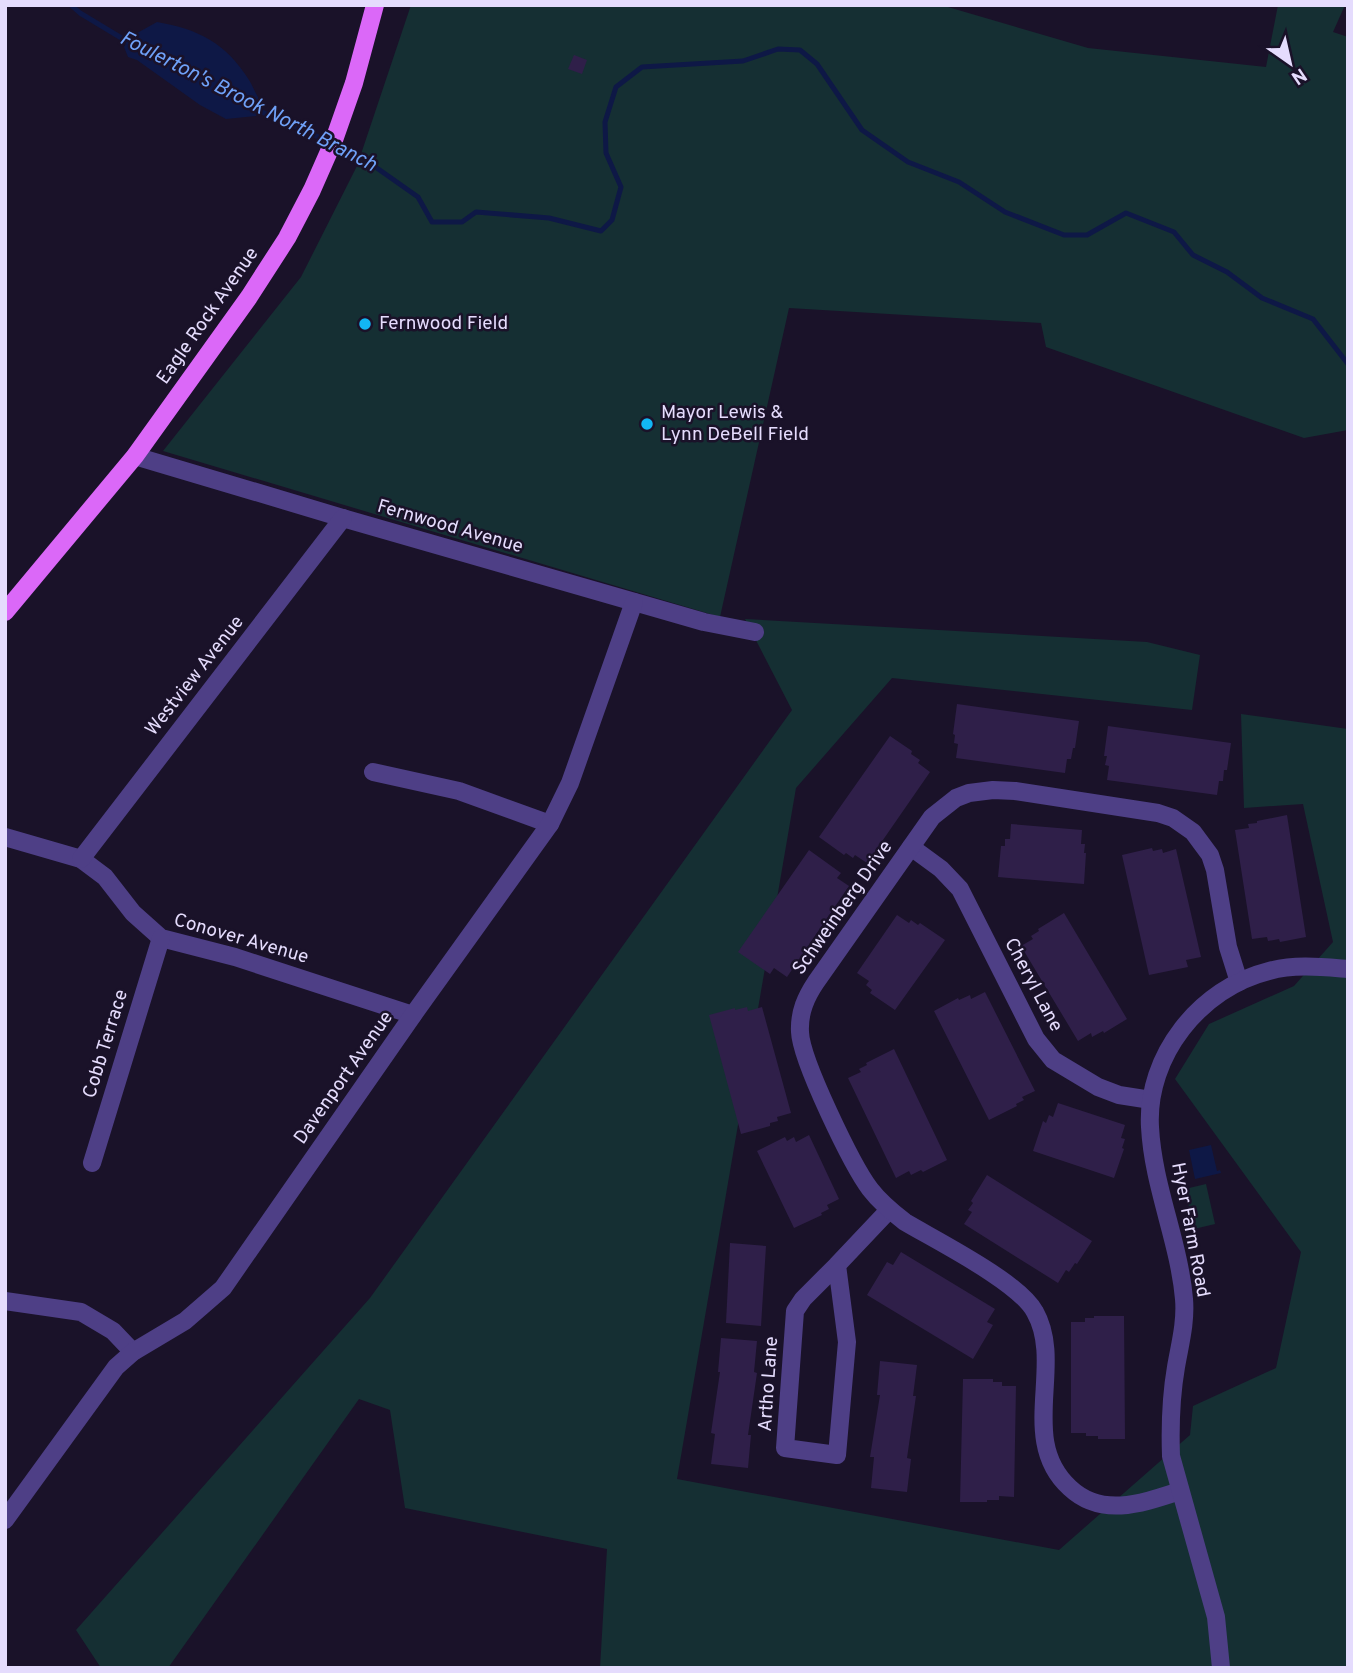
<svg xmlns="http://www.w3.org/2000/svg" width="1353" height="1673" viewBox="0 0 1353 1673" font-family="Overpass,sans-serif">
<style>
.green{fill:#152f33}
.water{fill:#0e1846}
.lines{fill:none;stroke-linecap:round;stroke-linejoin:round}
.stream{stroke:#0e1846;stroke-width:5}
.building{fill:#2f1f49}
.street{stroke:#4e3f86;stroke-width:18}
.primary{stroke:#db68f8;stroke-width:18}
.poi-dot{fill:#12b6f3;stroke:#1a1229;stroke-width:2.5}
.labels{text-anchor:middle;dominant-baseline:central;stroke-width:5;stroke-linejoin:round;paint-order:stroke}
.street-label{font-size:19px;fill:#e5dcfd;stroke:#1a1229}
.poi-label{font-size:19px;fill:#e5dcfd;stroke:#1a1229;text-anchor:start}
.water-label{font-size:21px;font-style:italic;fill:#6fa1f8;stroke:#1a1229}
</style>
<rect width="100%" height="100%" fill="#1a1229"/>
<g class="green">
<polygon points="411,5 941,5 1088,48 1266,67 1278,5 1345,5 1333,32 1348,37 1348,430 1304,438 1046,347 1041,323 789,308 720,617 163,451 301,277 357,166"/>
<polygon points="745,619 1147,642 1200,655 1192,710 892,678 796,788 677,1479 1059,1550 1190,1435 1193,1406 1276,1368 1301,1252 1175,1079 1209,1024 1294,986 1333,942 1303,804 1244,808 1241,714 1348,729 1348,1668 600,1668 607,1549 405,1508 390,1410 359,1399 168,1668 101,1668 76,1630 370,1298 792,710"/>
<polygon points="1206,1184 1215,1224 1194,1229 1185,1189"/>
</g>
<g class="water">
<path d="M 157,22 C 198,29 226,43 249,80 C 254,88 256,96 263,104 L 256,116 L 226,119 L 200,105 L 137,60 L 128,57 L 124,47 L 130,37 Z"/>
<polygon points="1211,1145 1217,1171 1220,1170 1221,1173 1195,1179 1189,1150"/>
</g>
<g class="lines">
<g class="stream">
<polyline points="71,5 80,13 133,45"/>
<polyline points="253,108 357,154 418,197 432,222 462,222 476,212 549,218 601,231 612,220 621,187 606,153 605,122 616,87 642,67 743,61 778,49 800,50 817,64 862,130 908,162 959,182 1005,212 1064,235 1087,235 1126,213 1174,232 1193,255 1227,272 1262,298 1313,319 1348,364"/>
</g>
</g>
<g class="building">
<polygon points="574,55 587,60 582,74 568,69"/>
<polygon points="957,704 1079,721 1075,748 1073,748 1071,759 1067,759 1065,773 956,758 958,744 954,743 955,735 953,734"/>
<polygon points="1108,726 1231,743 1227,770 1224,770 1223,781 1219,781 1217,795 1107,780 1109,766 1105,765 1107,756 1104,756"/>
<polygon points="890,736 912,751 911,754 920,760 918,763 930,772 867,863 855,855 853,858 846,853 844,855 819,837"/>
<polygon points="1287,815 1306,937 1280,942 1279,939 1268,941 1267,937 1252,939 1235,830 1249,828 1248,824 1257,823 1257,821"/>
<polygon points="1011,824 1082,830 1081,844 1085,844 1084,853 1086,853 1084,884 998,877 1001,846 1005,846 1005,839 1010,839"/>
<polygon points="1152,848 1153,851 1162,849 1163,853 1176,849 1201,957 1186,960 1188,967 1149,975 1122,855"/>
<polygon points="809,850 841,873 837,878 849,886 787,977 774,968 770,974 738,952"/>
<polygon points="1064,913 1127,1019 1104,1033 1103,1031 1092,1037 1091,1033 1078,1041 1021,946 1033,939 1031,936 1039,931 1038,929"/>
<polygon points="897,915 909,923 911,920 918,925 920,923 945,940 895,1010 870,993 872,990 866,985 869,981 857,973"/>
<polygon points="985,992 1035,1091 1022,1097 1024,1100 1016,1104 1017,1106 989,1120 934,1011 958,998 959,1000 970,995 971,999"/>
<polygon points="747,1007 748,1011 762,1007 791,1113 777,1117 778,1121 770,1123 770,1126 741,1134 709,1015 735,1008 735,1010"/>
<polygon points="894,1049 947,1160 923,1172 921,1170 911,1175 909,1171 896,1178 848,1078 861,1072 859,1069 867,1065 866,1063"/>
<polygon points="1058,1103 1125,1125 1121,1138 1125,1139 1122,1148 1124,1149 1114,1178 1033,1151 1043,1121 1046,1123 1049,1115 1053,1117"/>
<polygon points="809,1135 839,1199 827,1205 829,1209 821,1213 822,1215 794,1228 757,1151 785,1137 787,1141 794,1137 796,1142"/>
<polygon points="987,1175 1092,1241 1077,1264 1075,1263 1069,1272 1066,1270 1058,1283 964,1224 972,1212 968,1210 973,1203 971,1201"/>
<polygon points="730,1243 766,1246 761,1326 726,1323"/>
<polygon points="901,1252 995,1309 987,1322 993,1325 973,1359 867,1295 887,1262 893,1265"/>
<polygon points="1094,1316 1124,1316 1125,1439 1098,1439 1098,1436 1086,1436 1086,1433 1071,1433 1071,1322 1085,1322 1085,1318 1094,1318"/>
<polygon points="721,1338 757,1341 754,1372 757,1373 748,1435 751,1435 748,1468 711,1464 715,1434 711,1433 720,1372 718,1372"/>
<polygon points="880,1361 917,1365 913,1396 916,1396 907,1458 911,1459 907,1492 871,1488 874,1457 870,1457 880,1395 877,1395"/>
<polygon points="963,1379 993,1379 993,1382 1002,1382 1002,1386 1016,1386 1014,1497 999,1496 999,1500 987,1500 987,1502 960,1502"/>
</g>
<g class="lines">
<g class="street">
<polyline points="135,456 343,518 704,622 755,632"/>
<polyline points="373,772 459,791 550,824"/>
<polyline points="5,837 81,859 105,877 133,913 161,938 235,957 413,1015"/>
<polyline points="911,847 941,869 960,889 1036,1039 1053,1060 1098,1087 1119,1095 1151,1100"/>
<polyline points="81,859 343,518"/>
<polyline points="92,1163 161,938"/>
<polyline points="837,1265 803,1299 795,1311 785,1448 837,1455 847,1342 837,1265 889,1210"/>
<polyline points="5,1301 81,1312 113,1331 133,1352"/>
<path d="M 1180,1491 C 1143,1503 1102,1518 1070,1488 C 1017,1440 1065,1365 1035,1312 C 1019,1282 937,1241 905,1222 C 892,1212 880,1202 870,1189 C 852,1165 801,1060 800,1032 C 799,1012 806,997 816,982 L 932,817 L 956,798 L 969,793 L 993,790 L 1015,791 L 1158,813 L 1173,818 L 1193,832 L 1210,855 L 1215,870 L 1228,947 L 1239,982"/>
<polyline points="5,1520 116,1367 133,1352 185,1321 223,1288 413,1015 550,824 570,783 634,602"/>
<path d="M 1221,1668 L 1216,1617 L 1171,1456 C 1170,1427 1171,1396 1176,1367 C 1180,1344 1186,1322 1184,1299 C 1179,1241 1153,1186 1150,1127 C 1146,1056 1200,988 1269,971 C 1295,964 1322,967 1348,969"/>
</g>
<polyline class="primary" points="5,612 135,456 249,297 287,238 312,190 334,140 354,83 375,5"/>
</g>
<g class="poi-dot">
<circle cx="365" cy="324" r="7"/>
<circle cx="647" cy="424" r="7"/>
</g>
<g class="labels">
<g class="street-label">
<text transform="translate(208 316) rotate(-55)">Eagle Rock Avenue</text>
<text transform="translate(450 527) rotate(16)">Fernwood Avenue</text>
<text transform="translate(195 676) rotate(-52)">Westview Avenue</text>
<text transform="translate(843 908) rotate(-55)">Schweinberg Drive</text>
<text transform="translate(241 939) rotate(16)">Conover Avenue</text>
<text transform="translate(1033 985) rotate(62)">Cheryl Lane</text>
<text transform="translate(106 1044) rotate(-73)">Cobb Terrace</text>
<text transform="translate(344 1078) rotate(-55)">Davenport Avenue</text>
<text transform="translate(1190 1230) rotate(79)">Hyer Farm Road</text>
<text transform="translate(769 1384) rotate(-86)">Artho Lane</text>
</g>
<g class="poi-label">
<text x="379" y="324">Fernwood Field</text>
<text x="661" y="413">Mayor Lewis &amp;<tspan x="661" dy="22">Lynn DeBell Field</tspan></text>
</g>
<g class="water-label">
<text transform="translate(248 102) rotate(27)">Foulerton's Brook North Branch</text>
</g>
</g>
<rect width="1353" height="1673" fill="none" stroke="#e5dcfd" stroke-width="14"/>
<g transform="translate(1290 63) rotate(146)" stroke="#1a1229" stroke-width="5" paint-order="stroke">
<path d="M0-5L12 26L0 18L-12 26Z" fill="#e5dcfd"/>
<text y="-10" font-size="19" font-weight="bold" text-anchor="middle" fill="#e5dcfd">N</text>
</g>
</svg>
